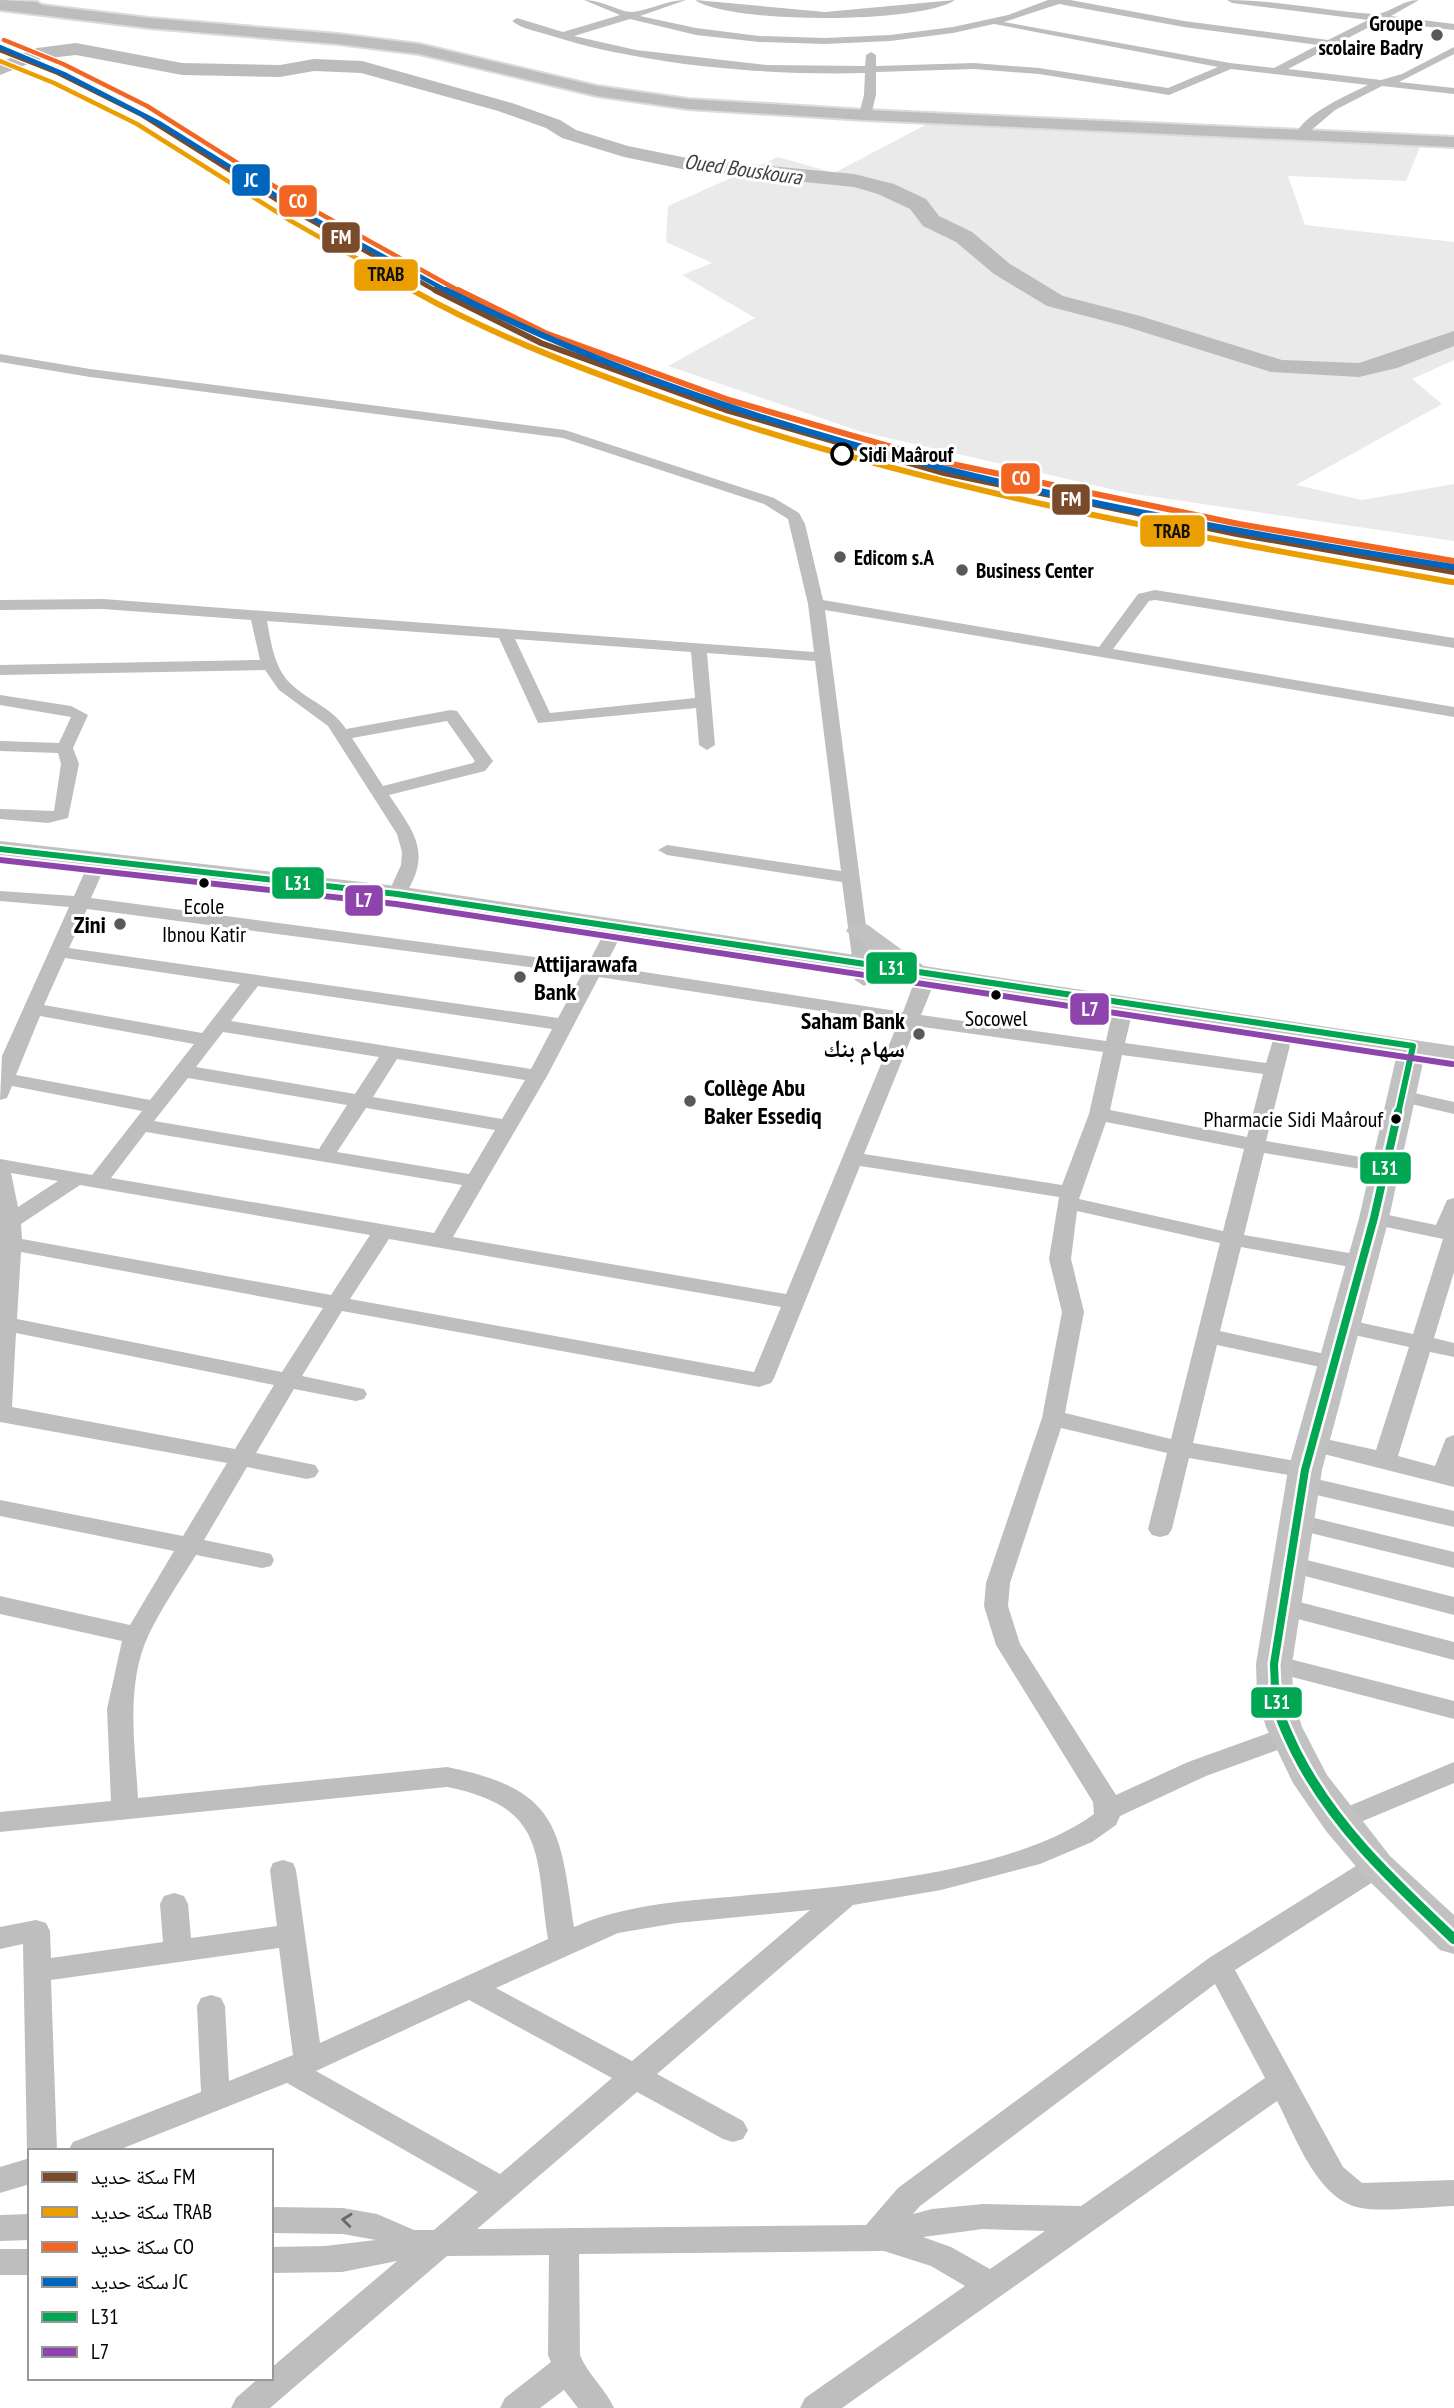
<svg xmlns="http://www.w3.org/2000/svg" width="1454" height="2408" viewBox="0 0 1454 2408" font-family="'PT Sans Narrow','Noto Naskh Arabic',sans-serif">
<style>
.green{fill:#eaeaea}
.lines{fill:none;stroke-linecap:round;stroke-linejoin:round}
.river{fill:#bcbcbc;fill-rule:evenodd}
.primary-casing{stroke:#dbdbdb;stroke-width:4}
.highway-casing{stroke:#dbdbdb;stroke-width:4}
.street{fill:#bebebe;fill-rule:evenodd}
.secondary{fill:#c1c1c1;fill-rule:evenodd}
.primary{fill:#bdbdbd;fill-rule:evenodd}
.highway{fill:#bdbdbd;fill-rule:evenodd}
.bus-1-far2-casing{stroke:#fff;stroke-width:10}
.bus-1-far1-casing{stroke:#fff;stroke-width:13}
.bus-1-casing{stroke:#fff;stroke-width:15}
.bus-2-casing{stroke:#fff;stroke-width:10}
.bus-1-far2{stroke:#00a651;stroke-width:6}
.bus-1-far1{stroke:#00a651;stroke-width:8}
.bus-1{stroke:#00a651;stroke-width:10}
.bus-2{stroke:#8e44ad;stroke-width:6}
.rail-1-far1-casing{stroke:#fff;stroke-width:7}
.rail-1-casing{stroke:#fff;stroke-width:10}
.rail-2-far1-casing{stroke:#fff;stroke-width:7}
.rail-2-casing{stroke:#fff;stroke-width:10}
.rail-3-far1-casing{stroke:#fff;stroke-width:7}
.rail-3-casing{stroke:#fff;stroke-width:10}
.rail-4-far1-casing{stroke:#fff;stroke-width:7}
.rail-4-casing{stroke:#fff;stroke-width:10}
.rail-1-far1{stroke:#7a4b2a;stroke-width:4.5}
.rail-1{stroke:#7a4b2a;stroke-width:6}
.rail-2-far1{stroke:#eb9e00;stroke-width:4.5}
.rail-2{stroke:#eb9e00;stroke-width:6}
.rail-3-far1{stroke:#f26522;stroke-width:4.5}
.rail-3{stroke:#f26522;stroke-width:6}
.rail-4-far1{stroke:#0065bd;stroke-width:4.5}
.rail-4{stroke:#0065bd;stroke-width:6}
.oneway{stroke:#686868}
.poi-dot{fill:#595959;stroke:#fff;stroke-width:2.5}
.stop-dot{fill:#fff;stroke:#000;stroke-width:3.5}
.bus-dot{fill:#000;stroke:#fff;stroke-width:2.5}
.labels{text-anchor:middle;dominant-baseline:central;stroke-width:6;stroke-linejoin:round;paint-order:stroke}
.far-poi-label{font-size:21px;font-weight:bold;fill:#000;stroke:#fff;text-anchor:start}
.far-water-label{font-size:21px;font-style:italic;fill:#404040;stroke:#fff}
.far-stop-label{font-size:21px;font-weight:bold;fill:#000;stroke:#fff;text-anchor:start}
.bus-label{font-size:22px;fill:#000;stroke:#fff}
.poi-label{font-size:24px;font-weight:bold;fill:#000;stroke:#fff;text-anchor:end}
.line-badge{stroke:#fff;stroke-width:2.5}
.badge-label{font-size:19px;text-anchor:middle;font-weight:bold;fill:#fff}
.pale-badge-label{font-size:19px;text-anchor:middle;font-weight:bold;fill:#111}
</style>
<rect width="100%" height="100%" fill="#fff"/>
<polygon class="green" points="931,122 1420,147 1406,181 1288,176 1305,225 1454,242 1454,360 1412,379 1442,404 1296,485 1362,500 1454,484 1454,541 1128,493 862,432 668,366 755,318 682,275 712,263 666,242 668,206 778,157 834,173"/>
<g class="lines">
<polygon class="river" points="76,43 182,63 280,65 314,59 362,61 512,103 560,120 576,130 628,146 687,158 854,174 894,184 926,199 939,216 972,232 1010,264 1063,296 1140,316 1282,360 1359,363 1454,331 1454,346 1397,368 1359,377 1271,372 1124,326 1047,306 994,274 956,242 923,226 910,209 878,194 854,187 687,170 624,157 562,138 546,128 498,111 361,73 314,71 280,77 182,75 76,55 41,59 0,75 0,62 37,48"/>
<defs>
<polygon id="primary" points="0,0 149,18 338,34 419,44 597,86 688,99 865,110 1454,137 1454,147 865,120 688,109 597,96 419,54 338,44 149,28 0,10"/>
<polygon id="highway" points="0,0 37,2 46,8 37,14 0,8"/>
</defs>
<use href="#primary" class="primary-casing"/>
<use href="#highway" class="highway-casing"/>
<g class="street">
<path d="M 584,0 C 602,0 620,12 632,12 C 651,10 667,0 686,0 L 640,16 L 696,28 L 759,36 L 825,38 L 890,35 L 953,27 L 1008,15 L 1048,0 L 1070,0 L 1184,21 L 1328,40 L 1368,20 L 1232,3 L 1227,0 C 1276,0 1324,11 1374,14 C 1388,15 1401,0 1419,0 L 1391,16 L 1454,24 L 1454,30 L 1381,21 L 1288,69 L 1381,80 L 1402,74 L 1454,47 L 1454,54 L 1399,82 L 1454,88 L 1454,94 L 1382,86 L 1335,110 L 1302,138 L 1296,135 C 1301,115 1350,94 1368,85 L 1231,69 L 1169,95 L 1039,74 L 974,69 L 876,72 L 876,95 L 871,115 L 865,118 L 859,115 L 864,95 L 865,73 C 769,76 643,65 552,36 C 539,32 522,29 512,21 L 517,18 L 563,32 L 620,15 ZM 1059,4 L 1184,27 L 1318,45 L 1274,68 L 1230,63 L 1004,22 ZM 630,19 L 696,35 L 759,42 L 825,44 L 890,41 L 953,33 L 994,24 L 1218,67 L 1168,88 L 1039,68 L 974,63 L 876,66 L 876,55 L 871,52 L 866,55 L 865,66 L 766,65 L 636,50 L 574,36 Z"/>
<path d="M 695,0 L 825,12 L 955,0 C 920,24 730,24 695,0 Z"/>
<path d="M 0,354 L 90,369 L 565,430 L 774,498 L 799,513 L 805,524 L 823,600 L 1099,647 L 1138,594 L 1155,590 L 1454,638 L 1454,648 L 1155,600 L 1149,601 L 1113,649 L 1454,707 L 1454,717 L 825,610 L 873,980 L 864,986 L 855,980 L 842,882 L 667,855 L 658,850 L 667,845 L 841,871 L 815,661 L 707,653 L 715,745 L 707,750 L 699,745 L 696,708 L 538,723 L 499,638 L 267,621 C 271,642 274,667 290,683 C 308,701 332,707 346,729 L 451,710 L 457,711 L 493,761 L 485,771 L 389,795 C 415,834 433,853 403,898 L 391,898 L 388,894 L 401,865 L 402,852 L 397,834 L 328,726 L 279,690 L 265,670 L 0,675 L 0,665 L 260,660 L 251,620 L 103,609 L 0,610 L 0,600 L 103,599 L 814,652 L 808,604 L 788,519 L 764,504 L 563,438 L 90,377 L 0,362 ZM 515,639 L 691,652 L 695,698 L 550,713 ZM 447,721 L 475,761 L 473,763 L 383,786 L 352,738 Z"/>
<polygon points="0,695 71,706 88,715 73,748 79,764 68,818 48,823 0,819 0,809 54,811 61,764 58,753 0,751 0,741 59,743 71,717 0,705"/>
<path d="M 99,855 L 108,860 L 91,898 L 588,964 L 602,937 L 609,935 L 618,941 L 605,966 L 903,1012 L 912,988 L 922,982 L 932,988 L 921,1015 L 1106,1041 L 1111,1018 L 1121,1012 L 1131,1018 L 1125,1043 L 1266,1063 L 1274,1037 L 1288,1037 L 1291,1041 L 1266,1141 L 1385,1161 L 1392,1163 L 1395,1167 L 1392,1171 L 1385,1173 L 1264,1153 L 1244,1235 L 1361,1255 L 1369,1257 L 1372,1262 L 1369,1267 L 1361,1269 L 1241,1247 L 1220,1331 L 1334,1356 L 1342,1358 L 1345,1363 L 1342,1368 L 1334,1370 L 1217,1345 L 1193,1443 L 1313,1464 L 1317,1470 L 1313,1476 L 1308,1477 L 1454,1511 L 1454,1527 L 1295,1490 L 1291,1484 L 1295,1478 L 1300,1477 L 1189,1458 L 1172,1529 L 1168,1535 L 1160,1537 L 1152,1535 L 1148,1529 L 1167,1453 L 1061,1428 L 1010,1583 L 1008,1606 L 1020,1644 L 1116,1795 L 1188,1762 L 1288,1726 L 1297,1729 L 1301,1736 L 1297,1743 L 1206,1776 L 1120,1816 L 1116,1825 L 1092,1842 L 1040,1864 L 941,1890 L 853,1905 L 657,2074 L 743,2121 L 748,2130 L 743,2139 L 733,2142 L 723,2139 L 637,2092 L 477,2229 L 866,2225 L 898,2188 L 1209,1958 L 1367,1859 L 1377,1856 L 1387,1859 L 1390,1866 L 1387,1873 L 1235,1970 L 1343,2167 L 1362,2183 L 1454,2180 L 1454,2206 C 1429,2207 1383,2212 1361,2208 C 1317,2200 1296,2137 1277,2101 L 842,2408 L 800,2408 L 805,2398 L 965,2286 L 931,2266 L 884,2251 L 579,2254 L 580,2355 C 588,2375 605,2388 614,2408 L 578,2408 L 564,2390 L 540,2408 L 500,2408 L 505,2398 L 551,2362 L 548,2355 L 549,2255 L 447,2256 L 270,2408 L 231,2408 L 236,2398 L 259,2378 L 271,2378 L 271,2368 L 397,2261 L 342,2272 L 271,2273 L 271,2247 L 325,2246 L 376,2240 L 343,2234 L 271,2233 L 271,2207 L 343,2208 L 377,2214 L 414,2230 L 434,2230 L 478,2192 L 287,2083 L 116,2151 L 68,2151 L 73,2142 L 201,2092 L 197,2006 L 201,1998 L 211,1995 L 221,1998 L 225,2006 L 229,2081 L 293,2055 L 279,1948 L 51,1980 L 57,2151 L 30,2151 L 30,2156 L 27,2151 L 23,1944 L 0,1949 L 0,1927 L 36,1920 L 46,1923 L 50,1931 L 51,1958 L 163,1942 L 160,1904 L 164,1896 L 174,1893 L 184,1896 L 188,1904 L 191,1938 L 277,1926 L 270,1870 L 273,1863 L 283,1860 L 293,1863 L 296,1870 L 320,2043 L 548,1939 C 535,1855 548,1807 447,1787 L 0,1832 L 0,1812 L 111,1801 L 107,1709 L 122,1641 L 0,1614 L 0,1596 L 130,1625 L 174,1551 L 0,1516 L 0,1500 L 183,1536 L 227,1463 L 0,1422 L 0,1159 L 92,1175 L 142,1111 L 12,1086 L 7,1098 L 0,1100 L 2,1056 L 69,907 L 0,901 L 0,891 L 74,896 L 90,860 ZM 87,909 L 582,974 L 558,1018 L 69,948 ZM 65,958 L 240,984 L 202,1033 L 44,1005 ZM 599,977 L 898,1023 L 786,1294 L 453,1237 L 547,1076 ZM 258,986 L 552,1029 L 531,1069 L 231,1021 ZM 40,1016 L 194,1044 L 150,1100 L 16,1075 ZM 916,1026 L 1103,1052 L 1089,1114 L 1062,1185 L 864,1154 ZM 223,1032 L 379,1057 L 355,1094 L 196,1067 ZM 1122,1055 L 1263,1074 L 1247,1137 L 1110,1110 ZM 397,1059 L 525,1080 L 502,1119 L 373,1097 ZM 188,1078 L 347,1105 L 319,1149 L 154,1121 ZM 366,1108 L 495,1130 L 469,1174 L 337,1152 ZM 1106,1122 L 1244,1149 L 1223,1231 L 1079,1199 ZM 146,1132 L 462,1185 L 434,1233 L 111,1178 ZM 860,1166 L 1059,1197 L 1049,1259 L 1062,1312 L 1042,1418 L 986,1583 L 984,1606 L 996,1645 L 1093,1802 L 1094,1814 C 1013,1874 840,1887 740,1896 C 684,1901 626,1904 574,1927 C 560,1827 558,1789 447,1767 L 138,1798 C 135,1745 125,1684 149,1634 C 162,1607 180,1581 196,1555 L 262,1568 L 271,1566 L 274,1560 L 271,1554 L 262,1552 L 204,1540 L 247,1467 L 307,1479 L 315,1477 L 319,1471 L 315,1465 L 256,1453 L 294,1389 L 356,1401 L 364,1399 L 367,1394 L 364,1389 L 302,1376 L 342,1311 L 759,1387 L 771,1383 L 774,1378 ZM 11,1173 L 58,1181 L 18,1207 ZM 80,1185 L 97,1188 L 370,1235 L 331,1295 L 22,1239 L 21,1224 ZM 1077,1211 L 1220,1243 L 1171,1439 L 1065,1413 L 1084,1312 L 1071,1259 ZM 389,1239 L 781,1307 L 754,1372 L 350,1299 ZM 21,1252 L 323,1308 L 282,1372 L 17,1319 ZM 16,1333 L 274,1385 L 235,1449 L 12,1407 ZM 810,1910 L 632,2061 L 496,1988 L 618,1933 L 677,1923 ZM 1215,1984 L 1265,2078 L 1081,2206 L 983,2204 L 932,2209 L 913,2214 L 920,2206 ZM 469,2000 L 612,2078 L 500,2174 L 316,2071 ZM 983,2229 L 1045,2231 L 990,2269 L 951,2247 L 923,2237 Z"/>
<polygon points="1401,1090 1454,1102 1454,1114 1394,1100 1391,1096 1394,1092"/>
<polygon points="1454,1198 1454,1272 1434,1338 1454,1343 1454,1357 1430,1352 1398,1456 1435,1466 1446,1438 1454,1435 1454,1487 1304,1449 1300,1444 1304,1439 1312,1436 1376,1450 1409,1347 1336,1331 1333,1326 1336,1321 1344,1319 1413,1334 1443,1239 1367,1223 1363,1218 1367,1213 1374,1212 1436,1225 1447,1200"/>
<polygon points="1298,1514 1454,1552 1454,1568 1290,1528 1286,1522 1290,1516"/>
<polygon points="1291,1556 1454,1597 1454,1615 1282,1570 1279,1564 1282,1558"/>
<polygon points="1284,1598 1454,1642 1454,1660 1275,1613 1272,1607 1275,1601"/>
<polygon points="1274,1655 1454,1701 1454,1719 1265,1670 1261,1664 1265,1658"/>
<polygon points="1454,1762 1454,1783 1339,1831 1330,1828 1326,1821 1330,1814"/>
<polygon points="30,2158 30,2184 0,2193 0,2167"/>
<polygon points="30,2214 30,2240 0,2241 0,2215"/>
<rect x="0" y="2249" width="30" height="26"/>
</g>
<polygon class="secondary" points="0,841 397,886 882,959 846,931 850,925 859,923 868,925 924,966 1454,1046 1454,1062 1424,1058 1389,1218 1322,1470 1292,1664 1293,1697 1302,1727 1327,1775 1390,1856 1454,1915 1454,1954 1440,1950 1364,1876 1326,1831 1293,1783 1266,1727 1257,1697 1256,1664 1288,1470 1359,1218 1397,1054 397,902 0,857"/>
<use href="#primary" class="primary"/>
<use href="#highway" class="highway"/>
<defs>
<polyline id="bus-1-far2" points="0,849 397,894 1413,1046 1398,1114"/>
<polyline id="bus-1-far1" points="1275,1688 1274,1664 1305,1470 1374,1218 1398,1112"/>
<path id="bus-1" d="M 1275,1687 C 1275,1710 1286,1731 1296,1752 C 1334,1827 1394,1882 1454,1939"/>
<polyline id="bus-2" points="0,860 396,904 1452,1064"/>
</defs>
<use href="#bus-1-far2" class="bus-1-far2-casing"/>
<use href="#bus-1-far1" class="bus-1-far1-casing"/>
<use href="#bus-1" class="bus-1-casing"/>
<use href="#bus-2" class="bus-2-casing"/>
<use href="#bus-1-far2" class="bus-1-far2"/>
<use href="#bus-1-far1" class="bus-1-far1"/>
<use href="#bus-1" class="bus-1"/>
<use href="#bus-2" class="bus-2"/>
<defs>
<polyline id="rail-1-far1" points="0,50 58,73 142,115 296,212 438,292"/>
<polyline id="rail-1" points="435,290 541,343 726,410 944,473 1237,534 1454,572"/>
<polyline id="rail-2-far1" points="0,61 54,83 137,124 291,221 416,292"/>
<path id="rail-2" d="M 412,290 C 487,332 566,363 647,392 C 907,487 1180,534 1452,582"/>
<polyline id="rail-3-far1" points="4,40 63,64 147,106 301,203 461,292"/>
<polyline id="rail-3" points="458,290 545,333 729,400 947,463 1239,524 1454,561"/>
<polyline id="rail-4-far1" points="0,47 64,74 159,123 314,219 449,292"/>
<path id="rail-4" d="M 446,290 C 758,448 1111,512 1454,567"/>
</defs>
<use href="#rail-1-far1" class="rail-1-far1-casing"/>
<use href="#rail-1" class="rail-1-casing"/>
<use href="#rail-2-far1" class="rail-2-far1-casing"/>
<use href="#rail-2" class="rail-2-casing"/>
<use href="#rail-3-far1" class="rail-3-far1-casing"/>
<use href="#rail-3" class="rail-3-casing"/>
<use href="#rail-4-far1" class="rail-4-far1-casing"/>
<use href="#rail-4" class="rail-4-casing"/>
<use href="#rail-1-far1" class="rail-1-far1"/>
<use href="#rail-1" class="rail-1"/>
<use href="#rail-2-far1" class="rail-2-far1"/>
<use href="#rail-2" class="rail-2"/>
<use href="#rail-3-far1" class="rail-3-far1"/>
<use href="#rail-3" class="rail-3"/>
<use href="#rail-4-far1" class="rail-4-far1"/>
<use href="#rail-4" class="rail-4"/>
</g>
<defs><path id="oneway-chevron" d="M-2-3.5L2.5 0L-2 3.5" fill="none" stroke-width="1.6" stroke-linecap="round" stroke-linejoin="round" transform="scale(1.75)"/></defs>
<use class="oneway" href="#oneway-chevron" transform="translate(347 2220) rotate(-174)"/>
<g class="poi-dot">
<circle cx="1437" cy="35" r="7"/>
<circle cx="840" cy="557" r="7"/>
<circle cx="962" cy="570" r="7"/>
<circle cx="120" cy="924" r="7"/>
<circle cx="520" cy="977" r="7"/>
<circle cx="919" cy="1034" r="7"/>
<circle cx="690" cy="1101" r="7"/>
</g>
<circle class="stop-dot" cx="842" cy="454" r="10"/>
<g class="bus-dot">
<circle cx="204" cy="883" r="6"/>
<circle cx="996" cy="995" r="6"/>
<circle cx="1396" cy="1119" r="6"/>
</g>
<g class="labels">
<g class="far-poi-label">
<text x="1423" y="23" text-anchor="end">Groupe<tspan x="1423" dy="24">scolaire Badry</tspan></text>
<text x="854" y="557">Edicom s.A</text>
<text x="976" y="570">Business Center</text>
</g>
<g class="far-water-label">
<text transform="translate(743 169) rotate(8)">Oued Bouskoura</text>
</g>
<g class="far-stop-label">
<text x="859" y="454">Sidi Maârouf</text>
</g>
<g class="bus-label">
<text x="204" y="906">Ecole<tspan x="204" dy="28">Ibnou Katir</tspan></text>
<text x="996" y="1018">Socowel</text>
<text x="1383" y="1119" text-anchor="end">Pharmacie Sidi Maârouf</text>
</g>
<g class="poi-label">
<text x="106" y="924">Zini</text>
<text x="534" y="963" text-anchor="start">Attijarawafa<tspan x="534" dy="28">Bank</tspan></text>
<text x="905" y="1020">Saham Bank<tspan x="905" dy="28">سهام بنك</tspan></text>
<text x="704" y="1087" text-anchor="start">Collège Abu<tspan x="704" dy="28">Baker Essediq</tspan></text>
</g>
</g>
<g class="line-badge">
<rect x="231" y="163" width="40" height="34" rx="7" fill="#0065bd"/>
<rect x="278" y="184" width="40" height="34" rx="7" fill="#f26522"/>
<rect x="321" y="221" width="40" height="33" rx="7" fill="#7a4b2a"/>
<rect x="353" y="258" width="66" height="34" rx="7" fill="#eb9e00"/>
<rect x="1000" y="462" width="41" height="33" rx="7" fill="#f26522"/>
<rect x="1051" y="483" width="40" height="33" rx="7" fill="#7a4b2a"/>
<rect x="1139" y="514" width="67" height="34" rx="7" fill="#eb9e00"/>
<rect x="271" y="866" width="54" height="34" rx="7" fill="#00a651"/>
<rect x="344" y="884" width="40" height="33" rx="7" fill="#8e44ad"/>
<rect x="865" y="951" width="53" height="34" rx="7" fill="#00a651"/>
<rect x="1069" y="992" width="41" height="34" rx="7" fill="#8e44ad"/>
<rect x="1359" y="1151" width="53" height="34" rx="7" fill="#00a651"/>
<rect x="1250" y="1686" width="53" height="33" rx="7" fill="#00a651"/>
</g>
<g class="badge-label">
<text x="251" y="187">JC</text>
<text x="298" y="208">CO</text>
<text x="341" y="244">FM</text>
<text x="1021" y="485">CO</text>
<text x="1071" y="506">FM</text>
<text x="298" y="890">L31</text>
<text x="364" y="907">L7</text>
<text x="892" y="975">L31</text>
<text x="1090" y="1016">L7</text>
<text x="1385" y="1175">L31</text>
<text x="1277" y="1709">L31</text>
</g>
<g class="pale-badge-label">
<text x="386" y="281">TRAB</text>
<text x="1172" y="538">TRAB</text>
</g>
<rect x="28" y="2149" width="245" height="231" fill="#ffffff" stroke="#999999" stroke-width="2"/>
<rect x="42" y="2172" width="35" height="10" fill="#7a4b2a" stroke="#999999" stroke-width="2"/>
<text x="91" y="2184" font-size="21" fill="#000000">سكة حديد FM</text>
<rect x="42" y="2207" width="35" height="10" fill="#eb9e00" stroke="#999999" stroke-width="2"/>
<text x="91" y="2219" font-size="21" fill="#000000">سكة حديد TRAB</text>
<rect x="42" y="2242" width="35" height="10" fill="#f26522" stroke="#999999" stroke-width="2"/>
<text x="91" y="2254" font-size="21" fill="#000000">سكة حديد CO</text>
<rect x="42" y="2277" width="35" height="10" fill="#0065bd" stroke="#999999" stroke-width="2"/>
<text x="91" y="2289" font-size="21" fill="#000000">سكة حديد JC</text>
<rect x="42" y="2312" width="35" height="10" fill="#00a651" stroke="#999999" stroke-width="2"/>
<text x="91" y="2324" font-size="21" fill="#000000">L31</text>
<rect x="42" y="2347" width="35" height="10" fill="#8e44ad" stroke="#999999" stroke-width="2"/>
<text x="91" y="2359" font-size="21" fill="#000000">L7</text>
</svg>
